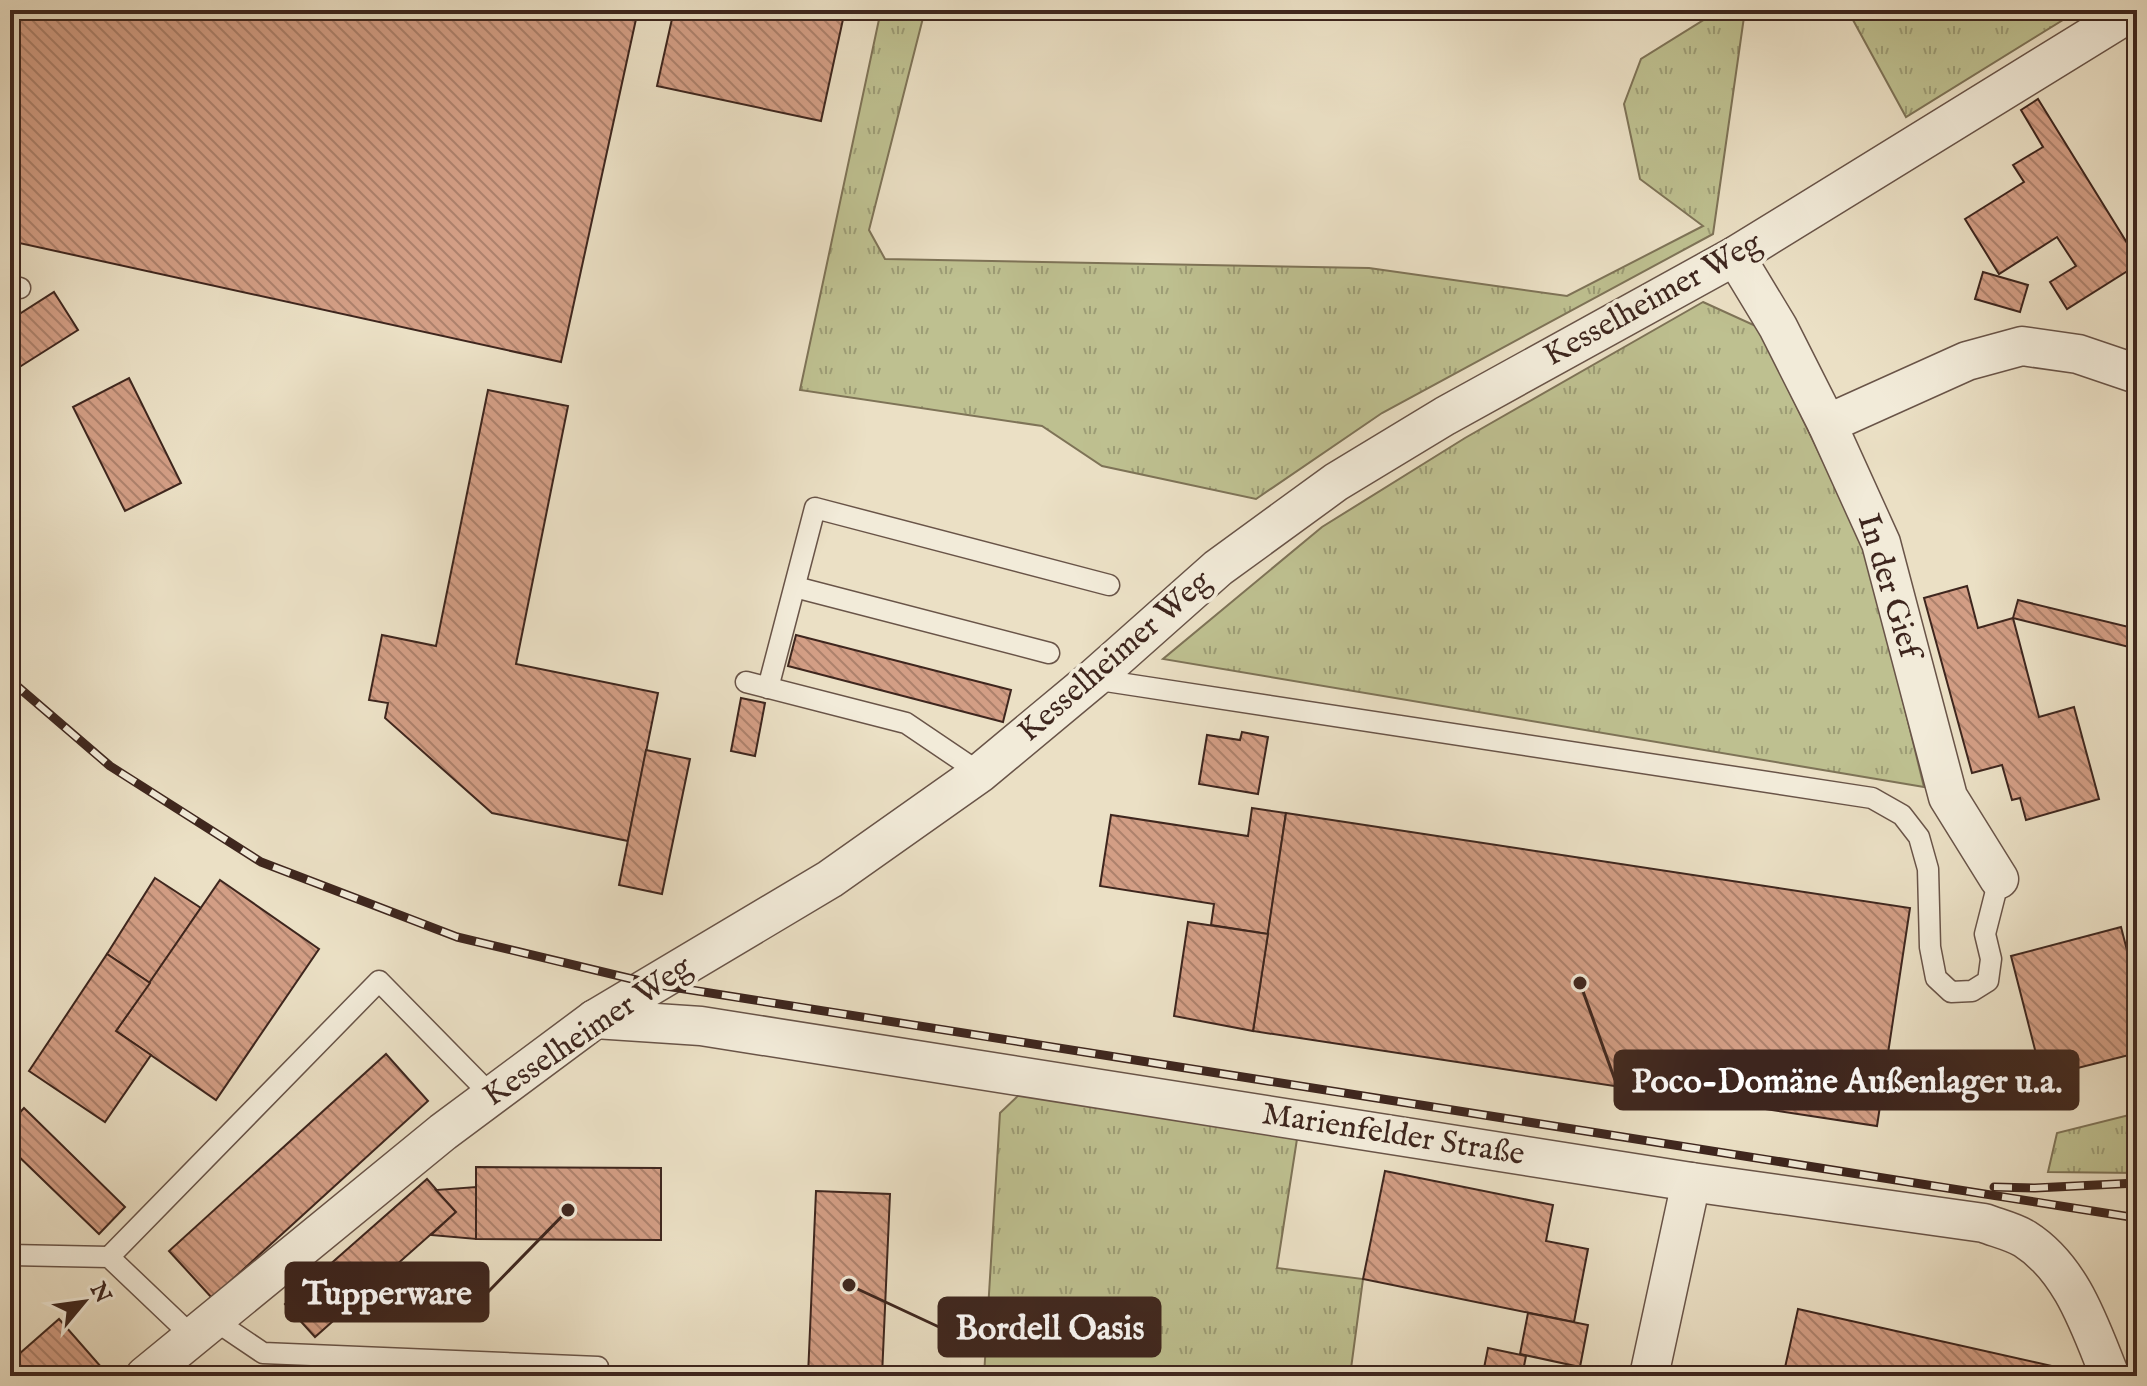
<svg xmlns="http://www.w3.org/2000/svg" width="2147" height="1386" viewBox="0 0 2147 1386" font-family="'IM FELL English',serif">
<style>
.grass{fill:url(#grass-tufts);stroke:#7e7357;stroke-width:2}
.building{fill:url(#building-back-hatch);stroke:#3e261e;stroke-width:2}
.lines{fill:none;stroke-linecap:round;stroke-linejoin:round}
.lane-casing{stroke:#695448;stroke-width:23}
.street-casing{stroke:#695448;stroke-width:41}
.lane{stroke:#f2ebd9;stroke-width:20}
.street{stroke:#f2ebd9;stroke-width:38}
.rail-casing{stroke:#3e261e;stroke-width:9}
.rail{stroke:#f2ebd9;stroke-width:6;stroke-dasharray:18;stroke-linecap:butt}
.labels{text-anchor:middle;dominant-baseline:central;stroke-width:8;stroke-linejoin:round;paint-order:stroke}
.street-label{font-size:32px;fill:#3e261e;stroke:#f2ebd9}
.leader{fill:none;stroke:#3e261e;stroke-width:3}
.callout-dot{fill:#3e261e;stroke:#f2ebd9;stroke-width:3}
.callout{fill:#3e261e;stroke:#3e261e;stroke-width:3}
.callout-label{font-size:34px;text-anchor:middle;font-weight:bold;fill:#fff}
</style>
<defs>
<pattern id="grass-tufts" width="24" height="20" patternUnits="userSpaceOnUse" patternTransform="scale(2)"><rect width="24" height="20" fill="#bec090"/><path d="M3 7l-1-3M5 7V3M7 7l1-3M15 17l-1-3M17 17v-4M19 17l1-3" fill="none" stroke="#9c9c75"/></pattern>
<pattern id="building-back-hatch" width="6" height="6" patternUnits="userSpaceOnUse" patternTransform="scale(2)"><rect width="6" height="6" fill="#d39e85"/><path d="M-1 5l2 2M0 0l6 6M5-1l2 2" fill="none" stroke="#ad816c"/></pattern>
</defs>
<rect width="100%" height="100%" fill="#ebe0c5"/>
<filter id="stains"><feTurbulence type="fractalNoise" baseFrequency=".0025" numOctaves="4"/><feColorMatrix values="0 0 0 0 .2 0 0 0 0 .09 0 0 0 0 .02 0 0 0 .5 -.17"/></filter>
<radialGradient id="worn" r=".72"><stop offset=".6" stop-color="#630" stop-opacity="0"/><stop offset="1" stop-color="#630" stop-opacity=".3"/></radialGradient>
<g class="grass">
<polygon points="881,10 925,10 869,230 885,259 1369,268 1567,296 1703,226 1640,179 1624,104 1641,59 1713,14 1714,10 1745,10 1713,234 1382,413 1256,499 1102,466 1042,426 800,390"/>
<polygon points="1854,10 2079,10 1906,117 1853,20"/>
<polygon points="1703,302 1758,327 1866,550 1924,787 1163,659 1322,527 1465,438"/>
<polygon points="1023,1091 1297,1139 1277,1268 1363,1279 1350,1376 984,1376 1000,1113"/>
<polygon points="2137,1113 2137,1173 2048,1172 2057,1133"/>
</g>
<g class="building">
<polygon points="10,10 638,10 561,362 10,241"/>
<polygon points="674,10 845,10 821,121 657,86"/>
<polygon points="2038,99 2137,259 2137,265 2067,309 2050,282 2076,266 2057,237 1999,274 1965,219 2024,182 2013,165 2043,147 2021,110"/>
<polygon points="1983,272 2028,285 2020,312 1975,299"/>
<polygon points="54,292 78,330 10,373 10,320"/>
<polygon points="129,378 181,483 125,511 73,407"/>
<polygon points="488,390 568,406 516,664 658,693 628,841 492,813 385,718 388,703 369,700 382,635 436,646"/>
<polygon points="1967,586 1978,628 2013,618 2039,717 2074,707 2099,799 2026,820 2020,798 2012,800 2002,765 1972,773 1924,598"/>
<polygon points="2018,600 2137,629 2137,649 2013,618"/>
<polygon points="796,635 1011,690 1003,722 788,666"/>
<polygon points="741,698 765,703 755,756 731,751"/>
<polygon points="1242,732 1268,737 1258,794 1199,784 1207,735 1240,740"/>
<polygon points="646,750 690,759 662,894 619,885"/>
<polygon points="1252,808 1286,813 1268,934 1211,925 1214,904 1100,886 1111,815 1248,836"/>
<polygon points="1286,813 1910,908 1877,1126 1253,1031"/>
<polygon points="155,878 201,908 150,983 107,954"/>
<polygon points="220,880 319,949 216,1100 116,1031"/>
<polygon points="1188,922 1268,934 1253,1031 1174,1016"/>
<polygon points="2121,927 2137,989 2137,1053 2042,1077 2011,956"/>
<polygon points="107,954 150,983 116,1031 151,1055 105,1122 29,1071"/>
<polygon points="386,1054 428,1101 212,1298 169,1251"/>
<polygon points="24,1108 125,1207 99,1234 10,1148 10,1123"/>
<polygon points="476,1167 661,1168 661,1240 476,1239"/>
<polygon points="1385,1171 1553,1205 1546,1241 1588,1249 1574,1322 1363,1279"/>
<polygon points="427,1179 456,1212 315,1337 285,1304"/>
<polygon points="476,1187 476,1239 431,1235 456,1212 436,1190"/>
<polygon points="816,1191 890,1194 882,1376 808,1376"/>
<polygon points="1798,1309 2065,1369 2063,1376 1801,1376 1784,1372"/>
<polygon points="1528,1313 1588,1325 1580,1367 1520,1354"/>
<polygon points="59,1319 109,1376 10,1376 10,1362"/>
<polygon points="1488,1348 1526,1356 1522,1376 1483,1373"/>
</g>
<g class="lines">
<defs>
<g id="lane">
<polyline points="10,286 20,288"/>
<polyline points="795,587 1049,653"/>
<polyline points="1093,679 1872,798 1902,815 1919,837 1928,869 1930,947 1936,978 1951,992 1972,991 1988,981 1991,959 1985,934 1999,879"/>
<polyline points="746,682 906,723 980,773"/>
<polyline points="768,688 815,508 1109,585"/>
<polyline points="10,1255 109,1257 193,1337"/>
<polyline points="109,1257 379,981 492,1096"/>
<polyline points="214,1320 263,1353 598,1367"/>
</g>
<g id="street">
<polyline points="1735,256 1778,327 1827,424 1881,543 1948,797 1999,879"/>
<polyline points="1827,424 1967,361 2022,346 2078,354 2137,374"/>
<path d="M 595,1019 L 701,1026 L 1691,1182 L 1984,1223 C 1997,1228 2014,1232 2025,1239 C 2072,1269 2090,1327 2110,1376"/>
<polyline points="145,1376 443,1132 595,1019 830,879 980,773 1093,679 1218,568 1336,482 1445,416 1735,256 2134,10"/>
<polyline points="1649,1376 1691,1182"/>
</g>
</defs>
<use href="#lane" class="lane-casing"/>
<use href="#street" class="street-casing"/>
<use href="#lane" class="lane"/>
<use href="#street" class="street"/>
<defs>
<g id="rail">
<polyline points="10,680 110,766 261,862 457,937 653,984 2137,1218"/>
<polyline points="1994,1187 2035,1188 2137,1183"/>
</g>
</defs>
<use href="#rail" class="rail-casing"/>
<use href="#rail" class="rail"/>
</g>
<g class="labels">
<g class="street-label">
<text transform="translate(1653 300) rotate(-29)">Kesselheimer Weg</text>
<text transform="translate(1888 586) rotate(73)">In der Gief</text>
<text transform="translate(1115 657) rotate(-41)">Kesselheimer Weg</text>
<text transform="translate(588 1032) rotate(-34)">Kesselheimer Weg</text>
<text transform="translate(1393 1135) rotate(9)">Marienfelder Straße</text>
</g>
</g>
<path class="leader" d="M1580 983L1615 1080M568 1210L488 1292M849 1285L939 1327"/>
<g class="callout-dot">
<circle cx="1580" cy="983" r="8"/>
<circle cx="568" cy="1210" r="8"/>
<circle cx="849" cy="1285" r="8"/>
</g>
<g class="callout">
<rect x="1615" y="1051" width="463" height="58" rx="8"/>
<rect x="286" y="1263" width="202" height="58" rx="8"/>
<rect x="939" y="1298" width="221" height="58" rx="8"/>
</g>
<g class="callout-label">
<text x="1847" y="1092">Poco-Domäne Außenlager u.a.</text>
<text x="387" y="1304">Tupperware</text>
<text x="1050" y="1339">Bordell Oasis</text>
</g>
<rect width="2147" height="1386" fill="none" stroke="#ebe0c5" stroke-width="40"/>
<rect x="12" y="12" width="2123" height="1362" fill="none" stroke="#3e261e" stroke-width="4"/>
<rect x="20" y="20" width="2107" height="1346" fill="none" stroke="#3e261e" stroke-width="2"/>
<g transform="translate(84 1302) rotate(61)" stroke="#f2ebd9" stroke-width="6" paint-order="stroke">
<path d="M0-6L14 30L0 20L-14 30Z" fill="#3e261e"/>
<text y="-12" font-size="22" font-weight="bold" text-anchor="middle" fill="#3e261e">N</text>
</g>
<rect width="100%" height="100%" filter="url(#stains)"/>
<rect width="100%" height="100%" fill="url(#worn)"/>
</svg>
